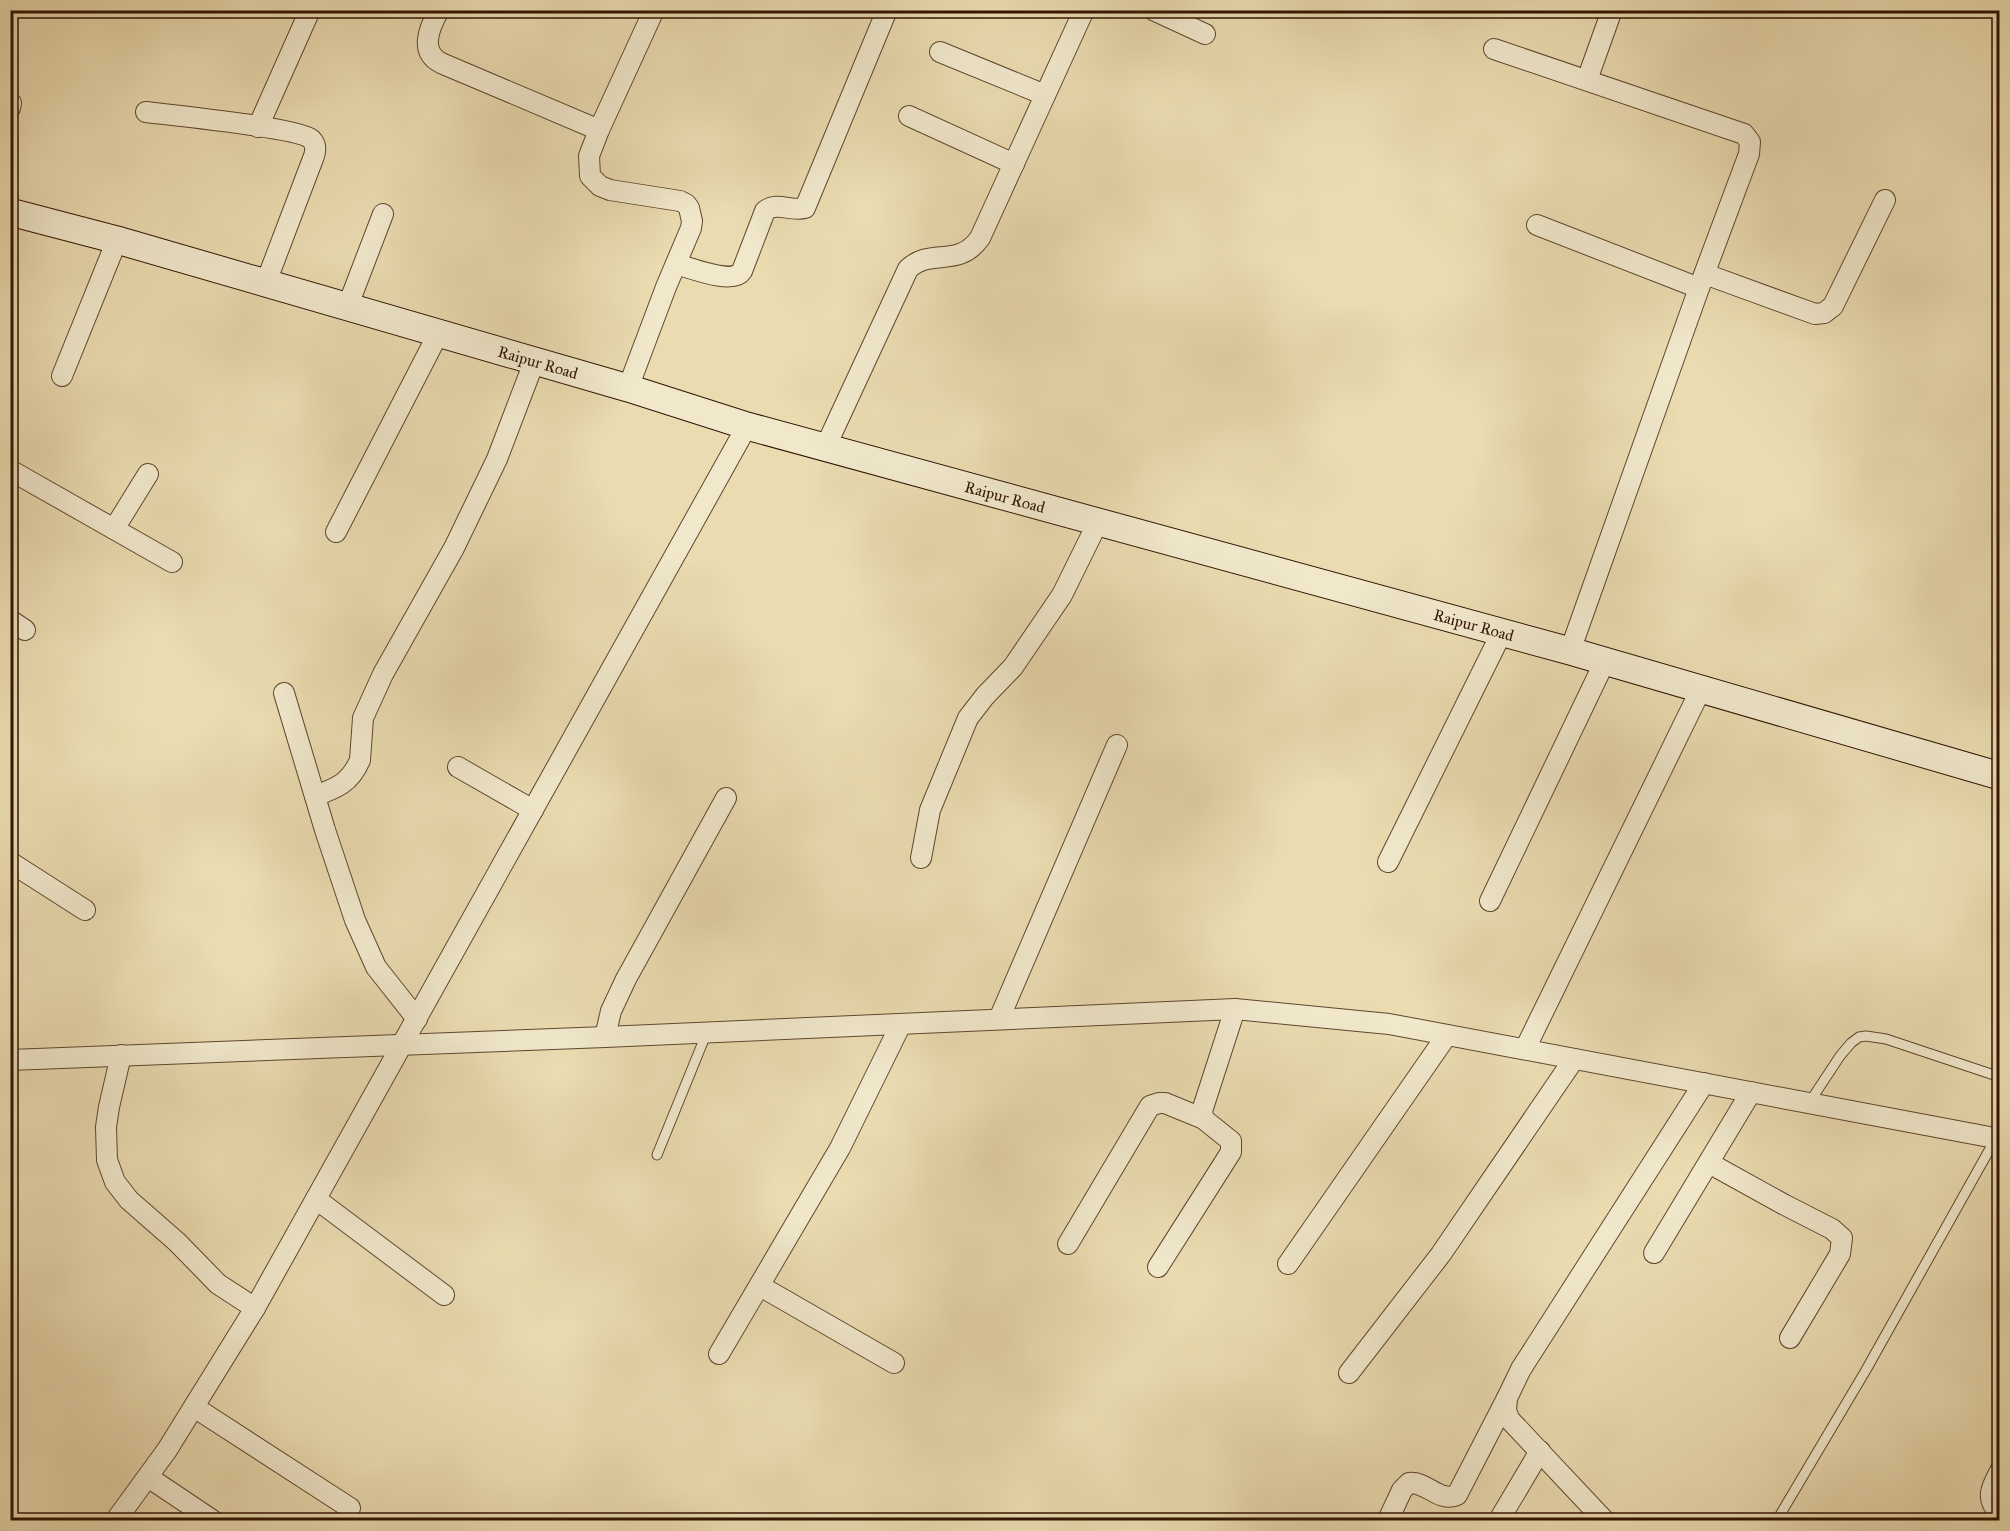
<svg xmlns="http://www.w3.org/2000/svg" width="2010" height="1531" viewBox="0 0 2010 1531" font-family="'IM FELL Great Primer',serif">
<style>
.lines{fill:none;stroke-linecap:round;stroke-linejoin:round}
.lane-casing{stroke:#60462e;stroke-width:11}
.street-casing{stroke:#60462e;stroke-width:22}
.secondary-casing{stroke:#321403;stroke-width:29}
.lane{stroke:#f1e8cc;stroke-width:9}
.street{stroke:#f1e8cc;stroke-width:20}
.secondary{stroke:#f1e8cc;stroke-width:27}
.labels{text-anchor:middle;dominant-baseline:central;stroke-width:6;stroke-linejoin:round;paint-order:stroke}
.street-label{font-size:16px;fill:#321403;stroke:#f1e8cc}
</style>
<rect width="100%" height="100%" fill="#eadbb0"/>
<filter id="stains"><feTurbulence type="fractalNoise" baseFrequency=".00333" numOctaves="4"/><feColorMatrix values="0 0 0 0 .2 0 0 0 0 .09 0 0 0 0 .02 0 0 0 .5 -.17"/></filter>
<radialGradient id="worn" r=".72"><stop offset=".6" stop-color="#630" stop-opacity="0"/><stop offset="1" stop-color="#630" stop-opacity=".3"/></radialGradient>
<g class="lines">
<defs>
<g id="lane">
<polyline points="1809,1103 1840,1056 1851,1043 1859,1037 1866,1036 1886,1039 2000,1077"/>
<polyline points="657,1155 707,1032"/>
<polyline points="1777,1520 1866,1370 1996,1138"/>
</g>
<g id="street">
<path d="M 439,10 C 429,28 419,52 441,63 L 599,130"/>
<polyline points="1153,10 1205,34"/>
<polyline points="1494,49 1744,134 1750,142 1749,154 1699,288 1570,651"/>
<polyline points="940,52 1045,95"/>
<polyline points="1587,80 1612,10"/>
<polyline points="10,108 11,103"/>
<path d="M 146,112 C 170,115 299,128 311,139 C 316,144 316,150 314,156 L 265,285"/>
<polyline points="909,116 1014,164"/>
<polyline points="258,127 310,10"/>
<polyline points="1537,225 1699,288"/>
<path d="M 676,264 C 691,268 733,285 742,271 L 765,211 C 777,201 791,212 805,208 L 887,10"/>
<polyline points="1705,274 1815,314 1824,313 1833,306 1885,200"/>
<polyline points="347,308 383,214"/>
<polyline points="62,376 117,240"/>
<polyline points="628,388 666,287 691,228 692,221 689,208 686,204 680,201 610,190 600,186 590,176 589,156 599,130 654,10"/>
<path d="M 825,448 L 908,269 C 931,247 958,269 980,238 L 1084,10"/>
<polyline points="10,470 172,562"/>
<polyline points="114,529 148,474"/>
<polyline points="336,532 438,334"/>
<polyline points="10,620 25,630"/>
<polyline points="284,693 325,830 355,920 376,967 417,1019"/>
<polyline points="458,767 533,810"/>
<path d="M 315,796 C 337,788 350,783 360,760 L 363,718 L 383,674 L 454,548 L 497,459 L 534,362"/>
<polyline points="921,858 930,810 968,718 985,696 1013,667 1062,595 1098,522"/>
<polyline points="10,862 85,910"/>
<polyline points="1388,862 1502,632"/>
<polyline points="1490,901 1605,661"/>
<polyline points="999,1019 1117,745"/>
<polyline points="605,1037 611,1011 626,979 726,798"/>
<polyline points="1525,1049 1701,689"/>
<polyline points="121,1055 109,1107 106,1127 107,1160 115,1182 129,1200 177,1242 218,1284 255,1308"/>
<polyline points="10,1060 605,1037 1235,1009 1389,1024 2000,1139"/>
<polyline points="1709,1163 1785,1205 1832,1229 1842,1238 1840,1254 1790,1338"/>
<polyline points="316,1199 444,1295"/>
<polyline points="1068,1244 1150,1106 1159,1103 1165,1103 1204,1119"/>
<polyline points="1654,1253 1751,1092"/>
<polyline points="1288,1264 1447,1035"/>
<polyline points="1158,1267 1231,1152 1231,1141 1206,1121 1203,1117 1202,1111 1235,1009"/>
<polyline points="760,1286 894,1363"/>
<polyline points="719,1354 840,1148 901,1024"/>
<polyline points="1349,1373 1441,1254 1574,1059"/>
<polyline points="194,1407 350,1508"/>
<path d="M 2000,1471 C 1992,1486 1984,1499 2000,1513"/>
<polyline points="148,1477 212,1520"/>
<polyline points="116,1520 167,1450 255,1308 747,426"/>
<path d="M 1388,1520 L 1402,1490 L 1409,1483 C 1426,1481 1440,1503 1457,1495 L 1507,1398"/>
<polyline points="1499,1520 1540,1451"/>
<polyline points="1604,1520 1509,1419 1506,1410 1507,1398 1521,1369 1704,1083"/>
</g>
<g id="secondary">
<path id="s1" d="M 10,212 L 117,240 L 628,388 L 747,426 L 1570,651 L 2000,776"/>
</g>
</defs>
<use href="#lane" class="lane-casing"/>
<use href="#street" class="street-casing"/>
<use href="#secondary" class="secondary-casing"/>
<use href="#lane" class="lane"/>
<use href="#street" class="street"/>
<use href="#secondary" class="secondary"/>
</g>
<g class="labels">
<g class="street-label">
<text stroke="none"><textPath href="#s1" startOffset="549">Raipur Road</textPath></text>
<text stroke="none"><textPath href="#s1" startOffset="1035">Raipur Road</textPath></text>
<text stroke="none"><textPath href="#s1" startOffset="1521">Raipur Road</textPath></text>
</g>
</g>
<rect width="2010" height="1531" fill="none" stroke="#eadbb0" stroke-width="36"/>
<rect x="12" y="12" width="1986" height="1507" fill="none" stroke="#321403" stroke-width="3"/>
<rect x="18" y="18" width="1974" height="1495" fill="none" stroke="#321403" stroke-width="1.5"/>
<rect width="100%" height="100%" filter="url(#stains)"/>
<rect width="100%" height="100%" fill="url(#worn)"/>
</svg>
